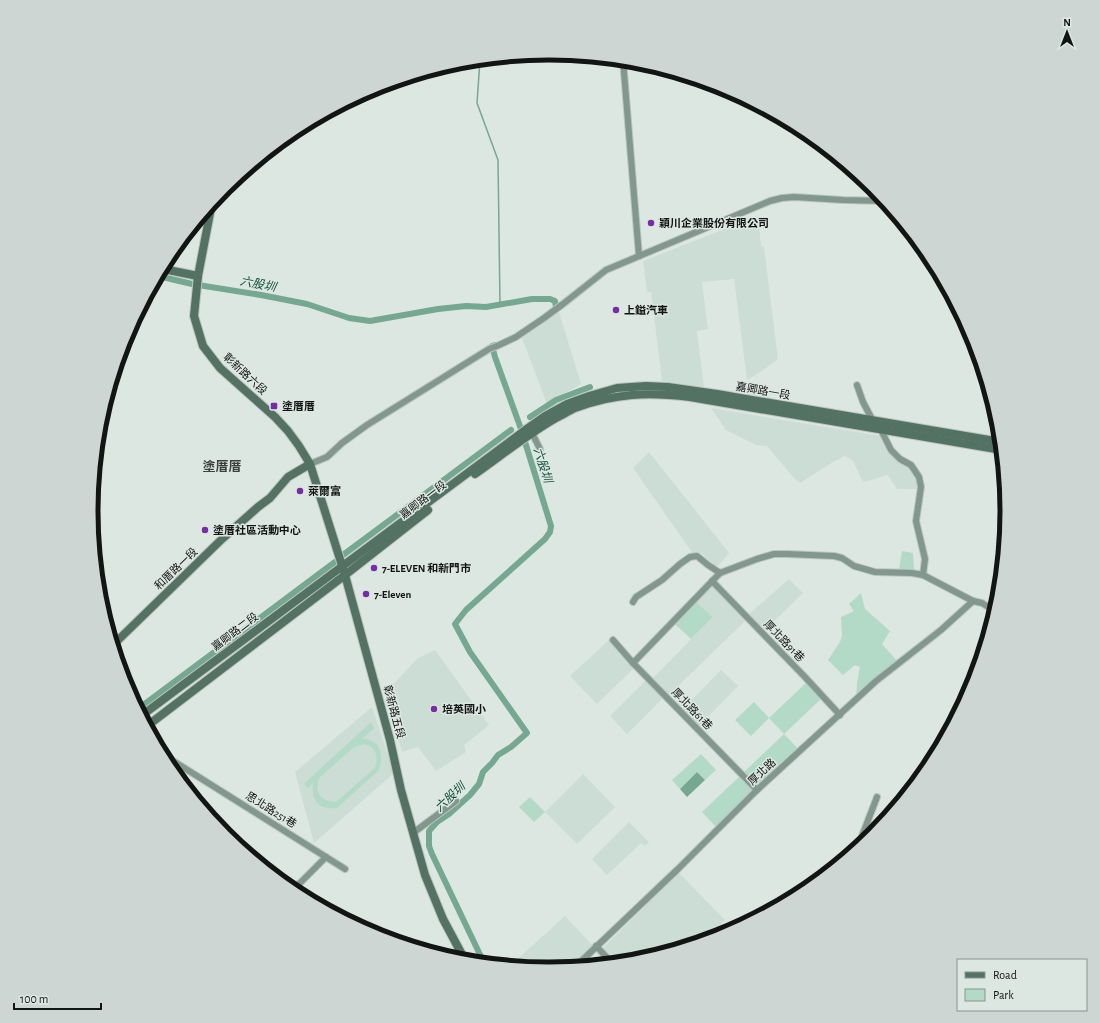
<svg xmlns="http://www.w3.org/2000/svg" width="1099" height="1023" viewBox="0 0 1099 1023" font-family="'Alegreya Sans','Noto Sans TC',sans-serif">
<style>
.built{fill:#ccddd5}
.green{fill:#b2dac7;fill-rule:evenodd}
.water{fill:#76a791}
.lines{fill:none;stroke-linecap:round;stroke-linejoin:round}
.stream{stroke:#76a791;stroke-width:1.5}
.canal{stroke:#76a791;stroke-width:6}
.street-casing{stroke:#bdc5c1;stroke-width:8}
.secondary-casing{stroke:#bdc5c1;stroke-width:10}
.street{stroke:#82978d;stroke-width:6}
.secondary{stroke:#537264;stroke-width:8}
.poi-dot{fill:#752ea2;stroke:#dde7e2;stroke-width:1.5}
.labels{text-anchor:middle;dominant-baseline:central;stroke-width:3;stroke-linejoin:round;paint-order:stroke}
.poi-label{font-size:11px;font-weight:bold;fill:#121514;stroke:#dde7e2;text-anchor:start}
.street-label{font-size:11px;fill:#121514;stroke:#dde7e2}
.water-label{font-size:12px;font-style:italic;fill:#10503a;stroke:#dde7e2}
.quarter-label{font-size:13px;font-weight:bold;fill:#39413d;stroke:#dde7e2}
.rim{fill:none;stroke:#121514;stroke-width:5}
</style>
<rect width="100%" height="100%" fill="#dde7e2"/>
<g class="built">
<polygon points="758,216 761,246 764,247 778,359 762,371 747,380 734,279 702,282 708,329 697,331 704,387 662,381 651,292 647,292 643,261"/>
<polygon points="559,312 581,384 547,404 522,338"/>
<polygon points="711,408 881,436 887,449 911,470 916,478 917,489 897,489 888,475 863,482 853,461 845,456 833,462 800,483 794,478 767,446 756,445 726,430"/>
<polygon points="649,452 729,553 718,566 716,566 701,553 694,555 633,468"/>
<polygon points="789,579 803,593 765,630 749,614"/>
<polygon points="714,585 747,619 669,695 653,678 713,617 696,602"/>
<polygon points="609,640 635,667 597,704 570,676"/>
<polygon points="435,650 489,725 464,745 466,752 436,771 418,747 402,752 386,692 418,658"/>
<polygon points="721,670 738,686 699,726 683,709"/>
<polygon points="647,679 664,697 627,734 610,716"/>
<polygon points="372,707 394,773 314,843 295,772"/>
<polygon points="583,774 615,807 577,844 545,812"/>
<polygon points="629,822 649,842 645,846 641,843 607,875 592,859"/>
<polygon points="679,873 725,920 704,942 678,949 671,942 657,956 639,961 617,963 602,949"/>
<polygon points="565,916 594,947 575,967 549,970 510,966"/>
</g>
<g class="green">
<polygon points="902,551 913,553 914,569 899,569"/>
<polygon points="861,593 865,609 890,631 882,644 897,661 856,701 857,683 860,667 855,665 843,675 828,660 840,642 842,636 841,617 854,611 849,604"/>
<polygon points="696,602 713,617 691,639 674,623"/>
<polygon points="807,682 822,698 784,734 800,751 760,787 757,786 744,772 784,734 769,718 751,736 735,720 754,702 769,718"/>
<path d="M 371,722 L 374,728 L 362,739 L 367,739 L 373,742 L 378,746 L 381,754 L 381,762 L 378,771 L 337,808 C 319,810 311,801 313,783 L 308,788 L 304,784 ZM 365,744 C 376,747 379,757 375,768 L 336,802 L 325,800 L 320,796 L 317,788 L 319,778 L 353,748 L 360,745 Z"/>
<polygon points="701,754 716,770 705,780 697,772 680,789 672,780"/>
<polygon points="741,775 754,789 718,829 702,812"/>
<polygon points="530,797 545,812 534,822 519,807"/>
</g>
<polygon class="water" points="697,772 705,780 687,797 680,789"/>
<g class="lines">
<polyline class="stream" points="480,60 477,103 498,160 500,305"/>
<g class="canal">
<polyline points="158,276 192,284 261,295 307,304 349,318 370,321 438,309 466,306 486,307 532,299 550,299 555,301 556,307 553,312"/>
<polyline points="530,417 556,400 590,387"/>
<polyline points="343,555 511,430"/>
<polyline points="138,709 335,562"/>
<polyline points="484,963 432,854 429,846 429,831 437,822 449,814 470,795 479,784 483,772 492,763 498,755 511,747 527,733 470,652 455,624 466,610 545,539 550,532 551,526 521,429 495,357 492,346 495,345"/>
</g>
<defs>
<g id="street">
<polyline points="623,60 639,256"/>
<polyline points="857,385 863,402 873,421 881,430 891,450 900,459 911,465 919,477 921,487 916,521 925,559 923,575"/>
<polyline points="532,433 540,449"/>
<polyline points="310,464 327,457 342,443 367,425 489,349 497,346 516,337 544,318 563,304 606,270 770,201 782,198 794,197 843,200 885,201"/>
<polyline points="712,581 804,676 840,715"/>
<polyline points="633,602 636,597 662,580 680,564 690,557 697,556 708,565 720,573"/>
<polyline points="613,640 633,663 757,790"/>
<polyline points="633,663 720,573 757,559 774,554 787,554 834,556 842,558 854,566 875,572 912,573 923,575 973,601 982,603 996,612"/>
<polyline points="162,754 345,869"/>
<polyline points="413,833 456,801"/>
<polyline points="869,840 862,836 877,797"/>
<polyline points="291,890 300,883 326,857"/>
<polyline points="326,906 333,913"/>
<polyline points="596,946 613,964"/>
<polyline points="574,968 678,869 757,790 876,681 941,630 973,601"/>
</g>
<g id="secondary">
<polyline points="212,203 198,276 194,316 203,346 220,368 275,417 288,431 299,446 310,464 345,575 390,740 401,790 425,875 443,919 466,962"/>
<polyline points="163,267 168,270 198,276"/>
<path d="M 475,474 C 502,455 528,434 556,418 C 562,415 569,411 575,408 C 615,393 648,392 690,397 L 1002,450"/>
<polyline points="113,645 222,539 258,507 270,498 288,477 310,464"/>
<polyline points="141,716 528,428 545,416 567,404 589,396 617,388 646,386 668,387 717,394 1001,442"/>
<polyline points="147,726 345,575 428,510"/>
</g>
</defs>
<use href="#street" class="street-casing"/>
<use href="#secondary" class="secondary-casing"/>
<use href="#street" class="street"/>
<use href="#secondary" class="secondary"/>
</g>
<g class="poi-dot">
<circle cx="651" cy="223" r="4"/>
<circle cx="616" cy="310" r="4"/>
<rect x="270" y="402" width="8" height="8" rx="2"/>
<circle cx="300" cy="491" r="4"/>
<circle cx="205" cy="530" r="4"/>
<circle cx="374" cy="568" r="4"/>
<circle cx="366" cy="594" r="4"/>
<circle cx="434" cy="709" r="4"/>
</g>
<g class="labels">
<g class="poi-label">
<text x="659" y="223">穎川企業股份有限公司</text>
<text x="624" y="310">上鎰汽車</text>
<text x="282" y="406">塗厝厝</text>
<text x="308" y="491">萊爾富</text>
<text x="213" y="530">塗厝社區活動中心</text>
<text x="382" y="568">7-ELEVEN 和新門市</text>
<text x="374" y="594">7-Eleven</text>
<text x="442" y="709">培英國小</text>
</g>
<g class="street-label">
<text transform="translate(245 374) rotate(43)">彰新路六段</text>
<text transform="translate(763 391) rotate(10)">嘉卿路一段</text>
<text transform="translate(423 500) rotate(-37)">嘉卿路一段</text>
<text transform="translate(176 569) rotate(-44)">和厝路一段</text>
<text transform="translate(235 632) rotate(-37)">嘉卿路二段</text>
<text transform="translate(784 641) rotate(46)">厚北路91巷</text>
<text transform="translate(692 709) rotate(46)">厚北路61巷</text>
<text transform="translate(394 712) rotate(75)">彰新路五段</text>
<text transform="translate(762 772) rotate(-43)">厚北路</text>
<text transform="translate(271 810) rotate(32)">思北路251巷</text>
</g>
<g class="water-label">
<text transform="translate(258 284) rotate(11)">六股圳</text>
<text transform="translate(543 465) rotate(72)">六股圳</text>
<text transform="translate(450 797) rotate(-43)">六股圳</text>
</g>
<g class="quarter-label">
<text x="222" y="467">塗厝厝</text>
</g>
</g>
<path d="M0 0H1099V1023H0ZM98 511a451 451 0 1 1 902 0a451 451 0 1 1-902 0Z" fill="#cdd6d2" fill-rule="evenodd"/>
<path class="rim" d="M98 511a451 451 0 1 1 902 0a451 451 0 1 1-902 0Z"/>
<rect x="957" y="959" width="130" height="52" fill="#dde7e2" stroke="#8c9390"/>
<rect x="965" y="972" width="20" height="6" fill="#537264" stroke="#8c9390"/>
<text x="993" y="979" font-size="12" fill="#121514">Road</text>
<rect x="965" y="989" width="20" height="12" fill="#b2dac7" stroke="#8c9390"/>
<text x="993" y="999" font-size="12" fill="#121514">Park</text>
<g transform="translate(1067 32)" stroke="#dde7e2" stroke-width="3" paint-order="stroke">
<path d="M0-3L7 15L0 10L-7 15Z" fill="#121514"/>
<text y="-6" font-size="11" font-weight="bold" text-anchor="middle" fill="#121514">N</text>
</g>
<path d="M14 1003v6h87v-6" fill="none" stroke="#121514" stroke-width="2"/>
<text x="20" y="1003" font-size="12" fill="#121514" stroke="#dde7e2" stroke-width="3" paint-order="stroke">100 m</text>
</svg>
